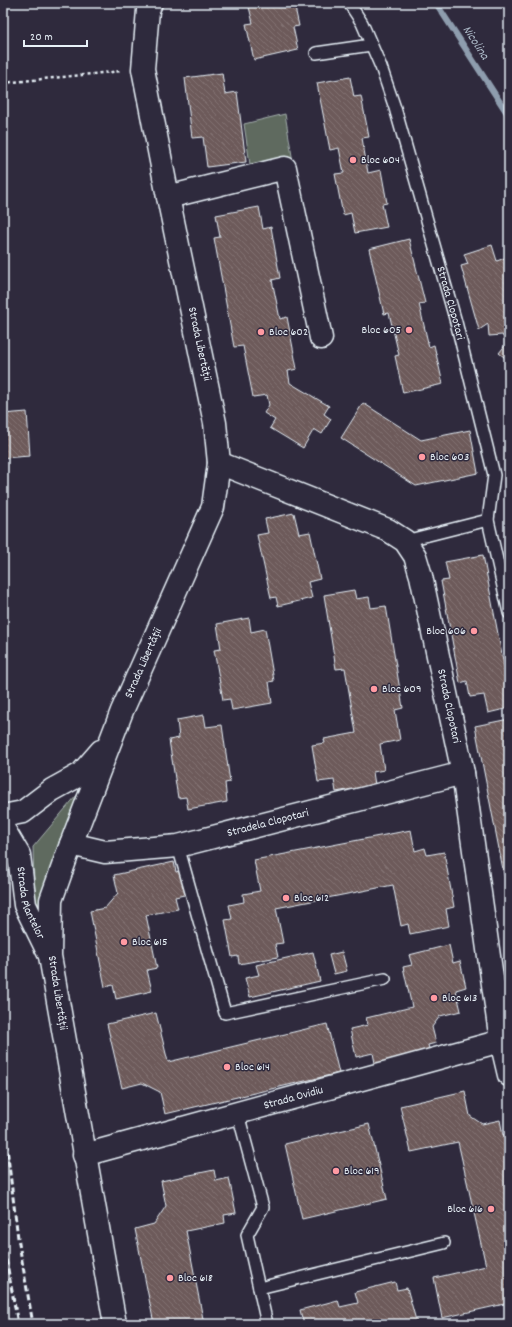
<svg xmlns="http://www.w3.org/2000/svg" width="512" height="1327" viewBox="0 0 512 1327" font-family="Dekko,sans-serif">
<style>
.green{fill:#5e6a5f;stroke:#a3aeac}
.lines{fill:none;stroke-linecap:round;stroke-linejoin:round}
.stream{stroke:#8e9dae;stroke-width:6}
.building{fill:url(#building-back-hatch);stroke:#e8f1f8}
.lane-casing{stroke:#e8f1f8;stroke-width:14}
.street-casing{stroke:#e8f1f8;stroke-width:25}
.secondary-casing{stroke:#e8f1f8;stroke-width:25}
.path{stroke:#e8f1f8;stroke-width:2.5;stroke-dasharray:3 3;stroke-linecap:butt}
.lane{stroke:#2f2a3d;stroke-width:11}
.street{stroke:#2f2a3d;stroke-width:22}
.secondary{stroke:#2f2a3d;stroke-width:22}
.rail{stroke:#e8f1f8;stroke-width:3;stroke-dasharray:6 3;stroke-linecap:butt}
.poi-dot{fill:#ff9aa2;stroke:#2f2a3d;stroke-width:1.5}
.labels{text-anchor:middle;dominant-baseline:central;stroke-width:3;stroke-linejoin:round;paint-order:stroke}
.poi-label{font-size:12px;fill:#e8f1f8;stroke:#2f2a3d;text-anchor:start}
.street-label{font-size:12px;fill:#e8f1f8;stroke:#2f2a3d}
.water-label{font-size:13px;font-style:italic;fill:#acb9c7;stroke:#2f2a3d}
</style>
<defs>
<pattern id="building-back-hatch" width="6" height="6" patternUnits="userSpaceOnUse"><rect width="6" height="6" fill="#6d5a5a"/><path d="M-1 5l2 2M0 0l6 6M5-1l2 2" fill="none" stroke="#827272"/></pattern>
</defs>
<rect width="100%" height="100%" fill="#2f2a3d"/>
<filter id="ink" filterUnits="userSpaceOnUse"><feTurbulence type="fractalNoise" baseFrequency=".025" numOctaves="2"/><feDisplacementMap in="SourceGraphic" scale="8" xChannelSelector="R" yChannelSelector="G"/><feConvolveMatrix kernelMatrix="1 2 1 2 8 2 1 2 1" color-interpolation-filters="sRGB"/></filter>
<g filter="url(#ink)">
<g class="green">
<polygon points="285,114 293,162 251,171 244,124"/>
<polygon points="82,789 42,928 35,917 33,847"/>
</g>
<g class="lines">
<polyline class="stream" points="436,3 509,116"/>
</g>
<g class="building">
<polygon points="248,3 294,3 299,26 293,27 298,50 254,60 246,24 253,23"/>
<polygon points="222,73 225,94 237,92 246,162 207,167 203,137 192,138 185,78"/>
<polygon points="350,77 354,97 361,96 369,137 362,138 368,173 381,170 387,203 382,204 387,227 355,233 351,213 343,215 335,174 344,173 339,148 330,150 317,83"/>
<polygon points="259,207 263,229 271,227 280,278 272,280 280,319 287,317 297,369 288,371 290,383 329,406 324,414 331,419 322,434 314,429 303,448 270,428 275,420 264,413 269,405 267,395 253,397 243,346 234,347 214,238 220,237 216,215"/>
<polygon points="409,239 425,303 419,304 429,347 434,345 443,384 403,393 395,356 399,355 389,313 384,314 369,249"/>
<polygon points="492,245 497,261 507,257 509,263 509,361 499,353 507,343 502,335 489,336 488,324 479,330 461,266 468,264 464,254"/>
<polygon points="363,403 421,440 470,430 478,473 416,486 341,438"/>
<polygon points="27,412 30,456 3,458 3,414"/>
<polygon points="294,513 299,534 310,532 320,579 308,582 312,598 278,606 276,597 271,598 257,535 268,533 265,519"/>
<polygon points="483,555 509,692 509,708 488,713 484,695 470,697 467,681 460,683 441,581 449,580 445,562"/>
<polygon points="354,590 356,599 369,597 371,608 386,606 403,708 395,710 400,740 380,744 384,770 373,772 375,785 336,792 334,780 318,782 312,745 325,743 324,739 356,733 345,668 336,669 324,595"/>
<polygon points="249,618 251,632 265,629 274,681 269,682 272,703 232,710 230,699 223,700 214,650 221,649 217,624"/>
<polygon points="204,715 206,727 222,725 230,782 225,783 227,802 188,809 186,797 178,798 169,740 179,738 177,720"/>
<polygon points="509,719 509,900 475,726"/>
<polygon points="411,830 415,851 425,848 427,855 444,852 454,907 446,909 449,926 410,934 408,924 401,926 393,885 276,908 283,943 275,944 278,957 239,964 238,956 232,957 225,920 232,919 229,905 244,902 243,894 260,891 254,860"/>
<polygon points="174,862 176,872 184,870 189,894 175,897 178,909 146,915 157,968 147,970 152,991 116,999 113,985 105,987 90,911 105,908 118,893 114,875"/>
<polygon points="449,945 453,963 460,961 466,987 456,990 461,1011 440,1016 432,1027 436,1043 428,1045 431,1056 376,1068 373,1053 356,1057 350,1029 368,1025 366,1018 412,1007 403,967 412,965 409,955"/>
<polygon points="313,952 320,981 250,997 245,978 259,975 256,965"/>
<polygon points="342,952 347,971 334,974 329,955"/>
<polygon points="156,1013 168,1062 327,1024 339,1073 165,1114 160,1092 142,1083 122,1088 107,1024"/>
<polygon points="465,1091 470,1116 482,1124 500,1120 503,1135 509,1134 509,1303 442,1318 434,1278 486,1266 458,1142 411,1152 400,1106"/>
<polygon points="369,1124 387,1199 302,1219 285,1144"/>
<polygon points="214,1170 216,1181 229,1178 236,1213 224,1215 225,1223 186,1231 204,1324 154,1324 135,1229 154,1224 166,1206 161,1181"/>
<polygon points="395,1282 397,1290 407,1288 417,1324 295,1324 303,1322 300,1310 338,1300 340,1307 358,1303 355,1292"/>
</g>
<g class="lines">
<defs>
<g id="lane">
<path id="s1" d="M 349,3 L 362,23 L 381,67 L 395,108 L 456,322 L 494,475 L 488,520 L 509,613"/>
<polyline points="316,53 371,45"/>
<polyline points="405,541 488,520"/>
<polyline points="178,846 225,1013 385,979"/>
<polyline points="238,1114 263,1207 247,1235 259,1288"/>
<polyline points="267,1324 259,1288 444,1243"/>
</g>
<g id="street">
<polyline points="168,197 285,168 321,338"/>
<path id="s2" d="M 219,463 L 388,530 L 405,541 L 415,556 L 421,576 L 463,773 L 501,1041 L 509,1075"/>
<path id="s3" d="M 71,844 L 105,852 L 178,846 L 463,773"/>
<path id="s4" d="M 84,1155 L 501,1041"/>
</g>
<g id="secondary">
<polyline points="3,816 23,812 52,790 81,774 101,751"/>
<path id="s5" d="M 3,828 L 19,855 L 25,905 L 48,952"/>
<path id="s6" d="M 115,1324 L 50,956 L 51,900 L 71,844 L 122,711 L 213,507 L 219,463 L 215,423 L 168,197 L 143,69 L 148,10 L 151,3"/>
</g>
</defs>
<use href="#lane" class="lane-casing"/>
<use href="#street" class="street-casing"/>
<use href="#secondary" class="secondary-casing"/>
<polyline class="path" points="3,83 122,71"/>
<use href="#lane" class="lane"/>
<use href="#street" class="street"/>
<use href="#secondary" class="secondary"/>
<g class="rail">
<polyline points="3,1116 18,1238 33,1324"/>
<polyline points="3,1242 18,1324"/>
</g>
</g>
</g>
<g class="poi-dot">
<circle cx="353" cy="160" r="4"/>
<circle cx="409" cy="330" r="4"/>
<circle cx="261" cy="332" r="4"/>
<circle cx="422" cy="457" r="4"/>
<circle cx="474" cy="631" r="4"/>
<circle cx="374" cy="689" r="4"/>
<circle cx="286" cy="898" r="4"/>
<circle cx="124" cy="942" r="4"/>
<circle cx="434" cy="998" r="4"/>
<circle cx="227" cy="1067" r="4"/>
<circle cx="336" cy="1171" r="4"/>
<circle cx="491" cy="1209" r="4"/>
<circle cx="170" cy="1278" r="4"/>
</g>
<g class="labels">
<g class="poi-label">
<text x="361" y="160">Bloc 604</text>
<text x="401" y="330" text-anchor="end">Bloc 605</text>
<text x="269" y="332">Bloc 602</text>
<text x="430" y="457">Bloc 603</text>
<text x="466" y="631" text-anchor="end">Bloc 606</text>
<text x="382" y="689">Bloc 609</text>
<text x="294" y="898">Bloc 612</text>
<text x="132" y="942">Bloc 615</text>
<text x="442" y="998">Bloc 613</text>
<text x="235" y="1067">Bloc 614</text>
<text x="344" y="1171">Bloc 619</text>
<text x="483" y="1209" text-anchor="end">Bloc 616</text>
<text x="178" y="1278">Bloc 618</text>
</g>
<g class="street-label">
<text stroke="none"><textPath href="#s1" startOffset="318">Strada Clopotari</textPath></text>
<text transform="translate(199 344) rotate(78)">Strada Libertății</text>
<text stroke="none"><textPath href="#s6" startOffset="684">Strada Libertății</textPath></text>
<text stroke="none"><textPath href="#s2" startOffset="374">Strada Clopotari</textPath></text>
<text stroke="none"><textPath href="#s3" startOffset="201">Stradela Clopotari</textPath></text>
<text stroke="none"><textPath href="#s5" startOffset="81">Strada Plantelor</textPath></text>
<text transform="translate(57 993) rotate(81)">Strada Libertății</text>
<text stroke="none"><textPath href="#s4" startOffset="217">Strada Ovidiu</textPath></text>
</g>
<g class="water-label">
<text transform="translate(475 43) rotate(57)">Nicolina</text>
</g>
</g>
<rect width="512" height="1327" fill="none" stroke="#2f2a3d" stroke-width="16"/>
<rect x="8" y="8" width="496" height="1311" fill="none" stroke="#e8f1f8" stroke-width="1.5" filter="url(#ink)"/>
<path d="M24 40v6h63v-6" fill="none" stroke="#e8f1f8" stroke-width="2"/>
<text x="30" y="40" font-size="12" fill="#e8f1f8" stroke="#2f2a3d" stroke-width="3" paint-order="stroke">20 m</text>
</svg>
